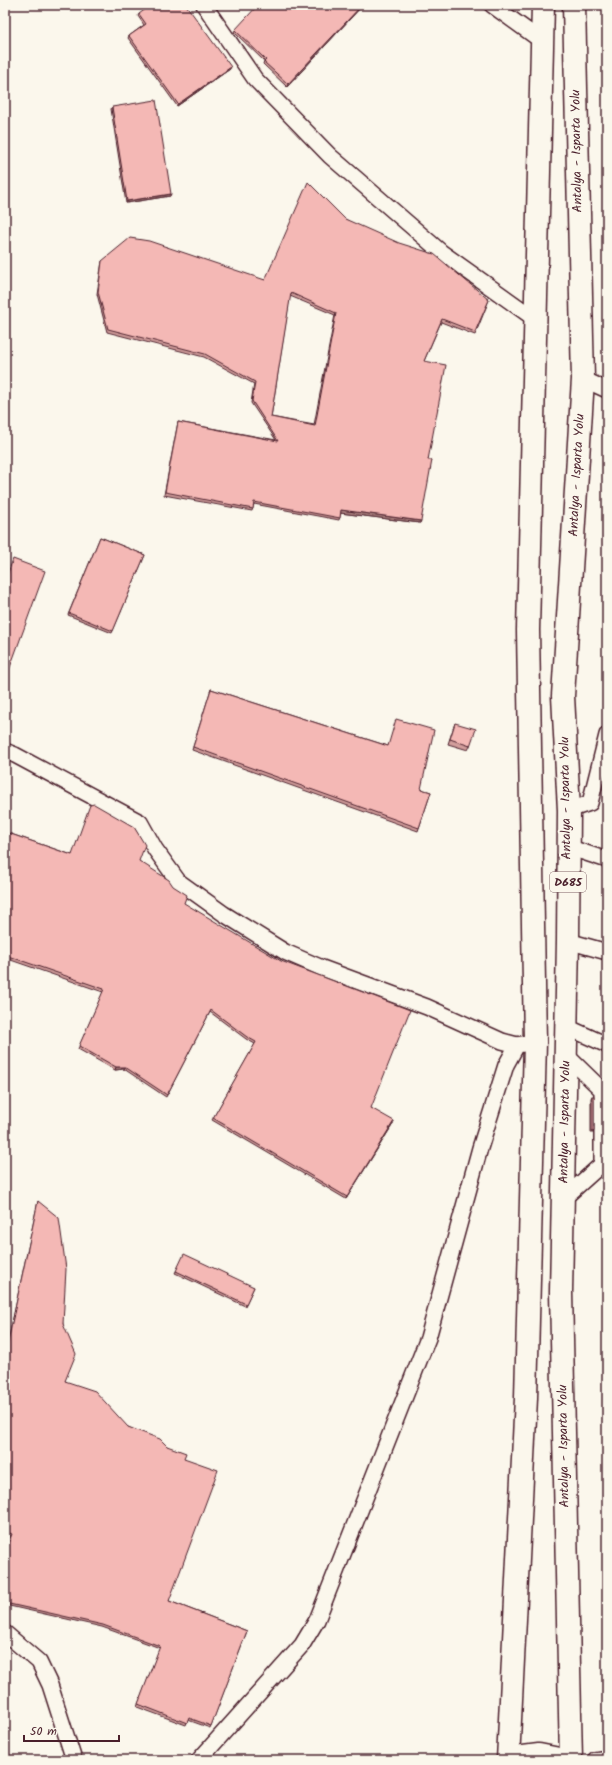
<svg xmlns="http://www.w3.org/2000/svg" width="612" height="1765" viewBox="0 0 612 1765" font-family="Kalam,sans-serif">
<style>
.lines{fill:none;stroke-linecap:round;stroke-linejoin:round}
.minor-casing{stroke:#4a1f2b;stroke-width:18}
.highway-casing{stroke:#4a1f2b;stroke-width:25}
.minor{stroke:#fbf7ec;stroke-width:15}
.highway{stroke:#fbf7ec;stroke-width:22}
.wall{fill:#d29e9c;stroke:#4a1f2b;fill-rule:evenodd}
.shaded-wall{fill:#ab817f;stroke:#4a1f2b}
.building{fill:#f4b8b5;stroke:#4a1f2b;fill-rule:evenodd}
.labels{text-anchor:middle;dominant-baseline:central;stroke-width:4;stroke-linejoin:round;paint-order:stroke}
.shield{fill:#fbf7ec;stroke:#7f6065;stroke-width:1}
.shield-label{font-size:12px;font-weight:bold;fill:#4a1f2b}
.street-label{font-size:13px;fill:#4a1f2b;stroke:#fbf7ec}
</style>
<rect width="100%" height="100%" fill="#fbf7ec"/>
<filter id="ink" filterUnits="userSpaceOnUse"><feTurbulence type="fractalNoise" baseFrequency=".025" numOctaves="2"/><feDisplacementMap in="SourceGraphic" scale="8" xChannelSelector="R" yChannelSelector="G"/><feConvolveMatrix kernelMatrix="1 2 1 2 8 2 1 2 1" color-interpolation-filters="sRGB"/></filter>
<g filter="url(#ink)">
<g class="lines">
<defs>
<g id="minor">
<polyline points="204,5 255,79 330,156 441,252 535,319"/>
<polyline points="492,5 543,42"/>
<polyline points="583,379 607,390"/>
<polyline points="5,751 15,755 140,822 155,849 178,881 224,914 285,952 322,968 427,1007 502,1041 517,1045"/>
<polyline points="569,810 590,803 607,735"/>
<polyline points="568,847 607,860"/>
<polyline points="568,941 607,952"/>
<polyline points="567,1027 607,1045"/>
<polyline points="563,1199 602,1164 602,1090 566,1055"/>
<polyline points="5,1633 39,1662 50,1685 74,1760"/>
<polyline points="199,1760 302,1645 317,1620 428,1338 480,1148 506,1065 517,1045 535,1042"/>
<polyline points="595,1760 607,1758"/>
</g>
<g id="highway">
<polyline points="508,1759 539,1755 564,1760"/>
<polyline points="508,1760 526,1398 535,1042 528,630 543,5"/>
<polyline points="571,1760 561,1292 568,941 569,810 563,696 583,379 574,5"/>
</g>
</defs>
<use href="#minor" class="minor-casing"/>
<use href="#highway" class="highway-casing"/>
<use href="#minor" class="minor"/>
<use href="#highway" class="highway"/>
</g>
<g class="wall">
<polygon points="362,5 361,7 287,87 263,64 264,61 234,32 235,30"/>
<polygon points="139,14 230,69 177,106 128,38 129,36 144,25 138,16"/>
<polygon points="112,107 170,196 126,203 111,109"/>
<path d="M 345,219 L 489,300 L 475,335 L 441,322 L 424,361 L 428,460 L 420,523 L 341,513 L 339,520 L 254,504 L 252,511 L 164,495 L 178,422 L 276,440 L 251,403 L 254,384 L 204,357 L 107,332 L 97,294 L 102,261 L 265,280 ZM 290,296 L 335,315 L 314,425 L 271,417 Z"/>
<polygon points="100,537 145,555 112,633 68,615"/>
<polygon points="211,689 388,746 421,789 431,792 418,831 192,750"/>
<polygon points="455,723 470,746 468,750 448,744"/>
<polygon points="5,832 72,855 139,861 184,903 371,1108 393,1124 346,1199 212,1120 255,1044 246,1039 210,1012 166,1097 124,1069 115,1070 78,1049 103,992 5,958"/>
<polygon points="592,1096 593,1133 591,1133 591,1098"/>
<polygon points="38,1201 63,1324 65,1381 128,1427 167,1446 184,1458 169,1601 247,1631 210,1728 188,1720 186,1725 137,1707 160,1648 102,1627 5,1605 5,1550 11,1536 5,1534 5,1351 6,1351"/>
<polygon points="176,1271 254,1287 245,1306 175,1273"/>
</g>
<g class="shaded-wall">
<polygon points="362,5 361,7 287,87 288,84"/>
<polygon points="231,67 230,69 177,106 178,104"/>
<polygon points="171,194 170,196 126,203 127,201"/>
<polygon points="341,510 421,521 420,523 340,513"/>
<polygon points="116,1067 125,1067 124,1069 115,1070"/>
<polygon points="394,1121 393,1124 346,1199 347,1197"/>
</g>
<g class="building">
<polygon points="151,5 186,5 231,67 178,104 129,36 146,24 139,14"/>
<polygon points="258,5 362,5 288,84 264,62 266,60 235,30"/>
<polygon points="156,100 171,194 127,201 112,107"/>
<path d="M 308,182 L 345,219 L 399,243 L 434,254 L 489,300 L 475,332 L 442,319 L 424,361 L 446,365 L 428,460 L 432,460 L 421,521 L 341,510 L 340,518 L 254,502 L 253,509 L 165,492 L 178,422 L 278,441 L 252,401 L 255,382 L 205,354 L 108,329 L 98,292 L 102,261 L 130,238 L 149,241 L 265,280 ZM 291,293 L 336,313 L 315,426 L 271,417 Z"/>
<polygon points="100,537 145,555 113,631 69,613"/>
<polygon points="13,559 45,571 5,681 5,581"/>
<polygon points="211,689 388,746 396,719 434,730 421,789 431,792 419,828 193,747"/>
<polygon points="455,723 476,729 470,746 450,739"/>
<polygon points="94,804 134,827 145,845 139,861 169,880 173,886 187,895 184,903 281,961 410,1010 371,1108 394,1121 347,1197 213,1118 256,1042 247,1037 211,1010 167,1095 125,1067 116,1067 79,1046 104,989 5,955 5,832 72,855 90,805"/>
<rect x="592" y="1096" width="2" height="35"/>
<polygon points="38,1201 59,1218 66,1269 63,1324 76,1354 65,1381 95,1391 128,1427 160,1439 167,1446 186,1453 184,1458 218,1470 169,1601 247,1631 211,1726 189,1718 187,1723 138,1704 160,1646 103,1625 5,1603 5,1550 12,1534 5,1531 5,1351 6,1351"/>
<polygon points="184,1254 254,1287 246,1304 176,1271"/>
</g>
</g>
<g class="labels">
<rect class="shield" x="550" y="872" width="36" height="20" rx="3"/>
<g class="shield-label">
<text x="568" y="882">D685</text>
</g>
<g class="street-label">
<text transform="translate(577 151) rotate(-91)">Antalya - Isparta Yolu</text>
<text transform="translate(577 475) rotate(-87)">Antalya - Isparta Yolu</text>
<text transform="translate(566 798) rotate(-91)">Antalya - Isparta Yolu</text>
<text transform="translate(565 1122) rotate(-89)">Antalya - Isparta Yolu</text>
<text transform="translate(564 1446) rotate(-91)">Antalya - Isparta Yolu</text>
</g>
</g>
<rect width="612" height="1765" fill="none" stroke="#fbf7ec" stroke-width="20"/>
<rect x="10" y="10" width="592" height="1745" fill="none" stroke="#4a1f2b" stroke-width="1.5" filter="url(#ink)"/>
<path d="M24 1735v6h95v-6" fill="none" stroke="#4a1f2b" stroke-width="2"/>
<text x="30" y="1735" font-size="12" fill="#4a1f2b" stroke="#fbf7ec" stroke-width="3" paint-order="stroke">50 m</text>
</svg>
